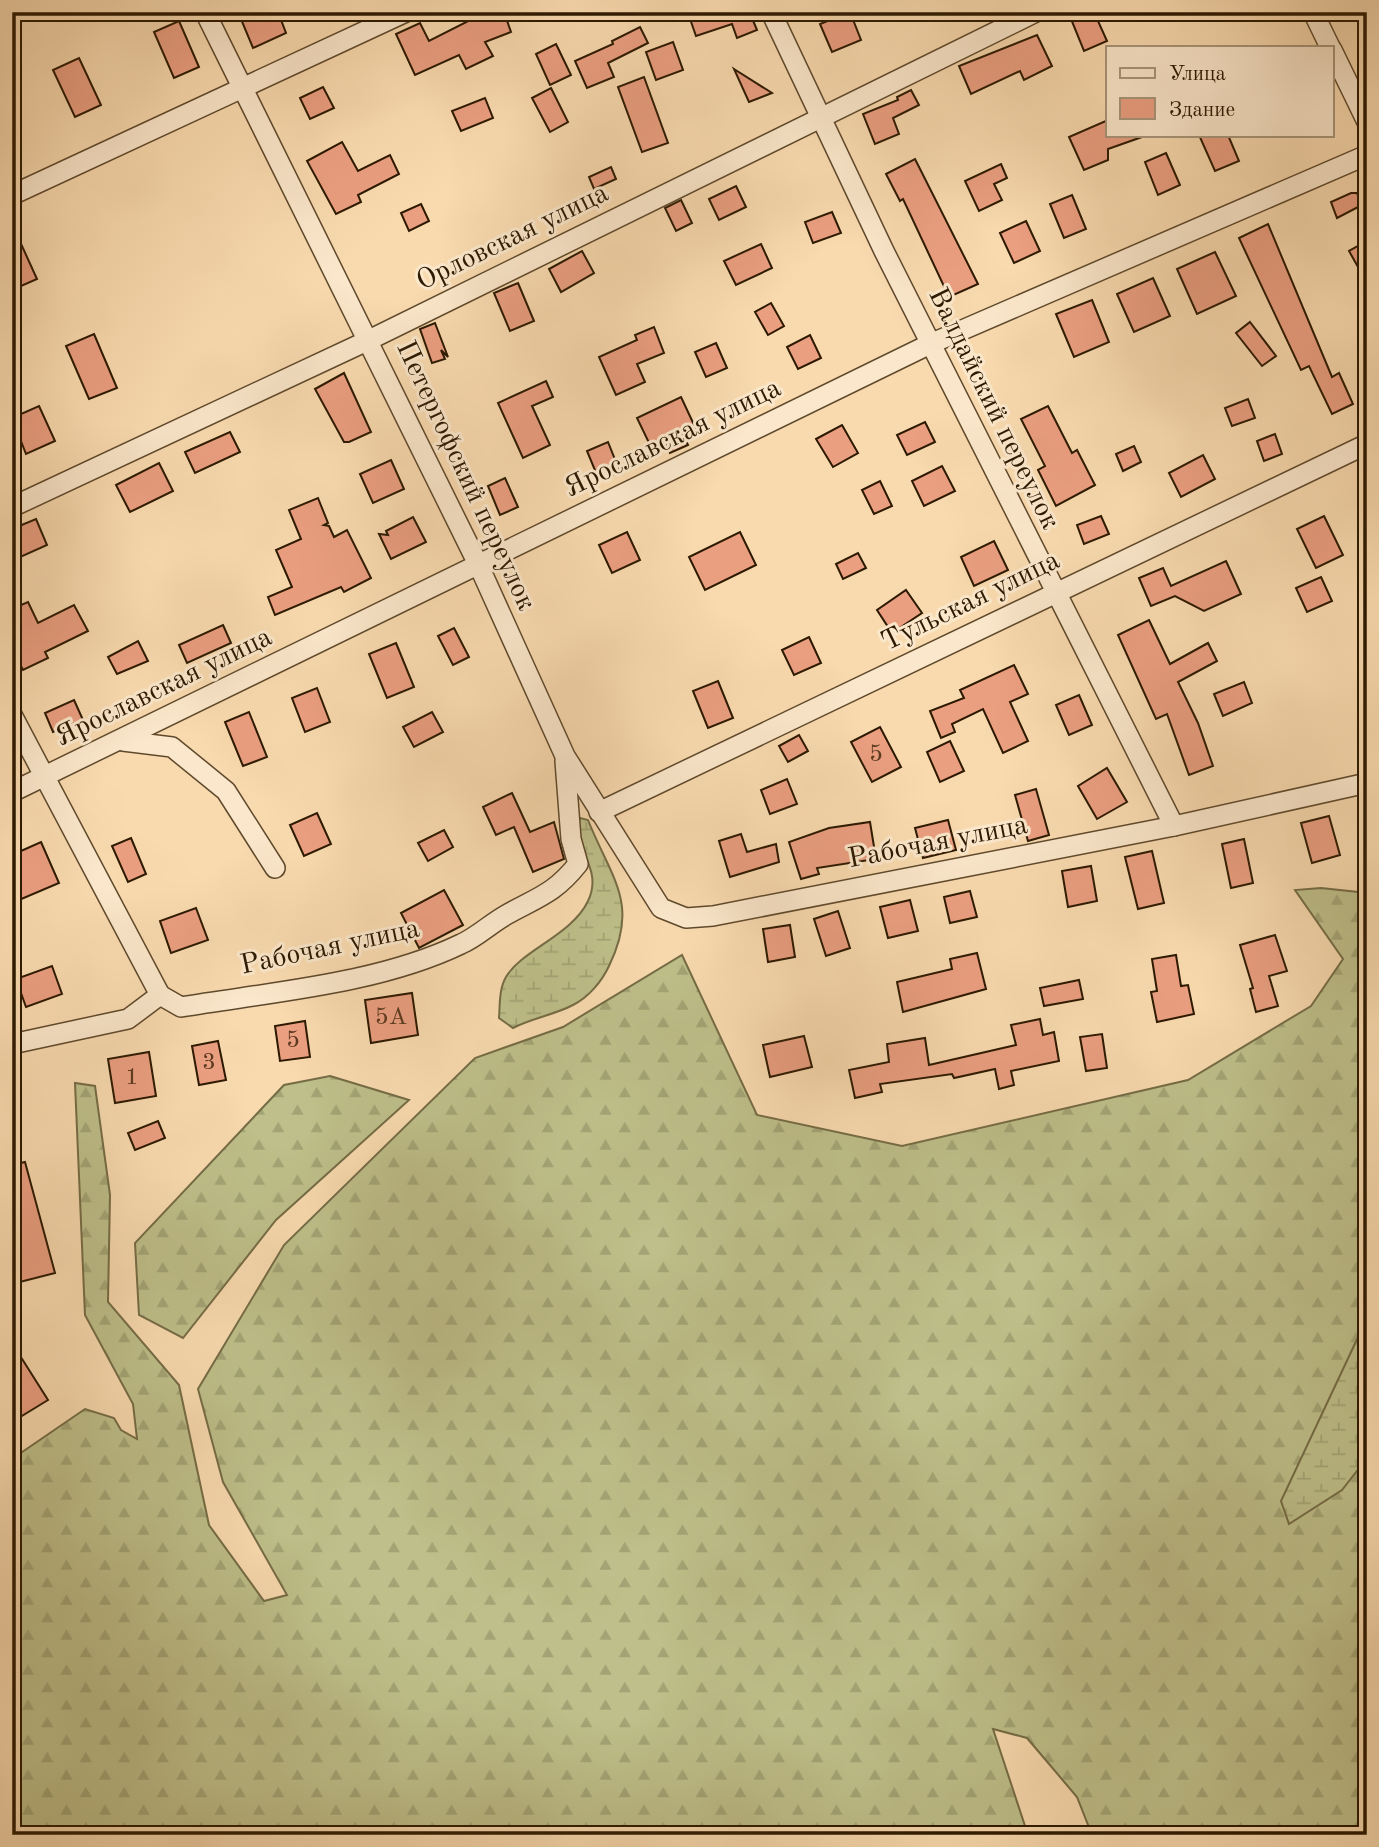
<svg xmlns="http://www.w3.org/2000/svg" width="1379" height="1847" viewBox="0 0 1379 1847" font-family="'Old Standard TT',serif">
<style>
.forest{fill:url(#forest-firs);stroke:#756c45;stroke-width:2}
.wetland{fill:url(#wetland-marsh);stroke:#756c45;stroke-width:2}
.building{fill:#eb9f81;stroke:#2c1900;stroke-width:2}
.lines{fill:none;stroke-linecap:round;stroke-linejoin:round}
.minor-casing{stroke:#5f492c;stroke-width:22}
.minor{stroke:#fbe7cb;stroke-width:19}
.labels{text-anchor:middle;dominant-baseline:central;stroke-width:6;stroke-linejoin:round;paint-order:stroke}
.number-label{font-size:24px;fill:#5c3a20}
.street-label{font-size:28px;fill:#2c1900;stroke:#fbe7cb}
</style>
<defs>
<pattern id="forest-firs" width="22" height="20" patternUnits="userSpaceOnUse" patternTransform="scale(1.75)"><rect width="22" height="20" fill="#bebf8a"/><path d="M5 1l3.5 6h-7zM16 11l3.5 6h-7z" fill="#a3a475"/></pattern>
<pattern id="wetland-marsh" width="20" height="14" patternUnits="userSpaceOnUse" patternTransform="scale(1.75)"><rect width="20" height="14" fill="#bebf8a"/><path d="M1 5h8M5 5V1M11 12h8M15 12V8" fill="none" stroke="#a3a475"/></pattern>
</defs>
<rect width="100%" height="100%" fill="#f9daaf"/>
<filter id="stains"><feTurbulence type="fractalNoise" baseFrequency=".00286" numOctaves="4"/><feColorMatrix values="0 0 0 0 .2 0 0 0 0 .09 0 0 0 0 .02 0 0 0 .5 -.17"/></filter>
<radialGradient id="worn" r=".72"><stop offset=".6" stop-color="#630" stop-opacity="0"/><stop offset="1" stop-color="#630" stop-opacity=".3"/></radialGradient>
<g class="forest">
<polygon points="1321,888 1367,893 1367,1835 1092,1835 1077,1797 1027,1738 993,1729 1026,1829 1018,1835 12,1835 12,1722 20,1709 12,1678 12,1516 17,1499 12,1501 12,1459 85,1409 114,1418 121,1430 137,1439 133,1404 85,1315 75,1083 95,1086 110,1195 108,1302 179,1385 209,1525 264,1601 287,1595 223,1482 198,1389 284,1245 475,1058 563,1027 682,955 757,1115 902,1146 1188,1080 1311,1006 1343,959 1295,890"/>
<polygon points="330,1076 409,1100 276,1220 183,1338 139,1315 135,1243 284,1085"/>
</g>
<g class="wetland">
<path d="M 580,818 L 588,820 C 611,878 640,903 609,966 C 602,981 589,997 573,1005 C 554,1015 532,1018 513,1028 L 499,1018 C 500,1004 499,989 506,977 C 522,950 572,935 588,901 C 601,874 582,856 578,834 C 577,829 579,822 580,818 Z"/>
<polygon points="1367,1318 1367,1458 1342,1490 1289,1524 1281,1501"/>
</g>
<g class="building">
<polygon points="238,12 278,12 286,33 253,48"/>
<polygon points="486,12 504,12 511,32 485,42 493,56 466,69 459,55 415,75 396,34 420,23 429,41"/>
<polygon points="701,12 759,12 760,15 752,18 757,30 737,38 732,24 696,36 689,16"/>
<polygon points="850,12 861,40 832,52 820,24"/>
<polygon points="1087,12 1094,12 1107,41 1084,51 1071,19"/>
<polygon points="179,21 199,67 174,78 154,32"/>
<polygon points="640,27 648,43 608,63 614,77 587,88 575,61 613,44 612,41"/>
<polygon points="1037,35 1052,66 1024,80 1020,71 971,94 959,66"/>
<polygon points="673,42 683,70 656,80 646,52"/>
<polygon points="556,44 571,75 550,85 536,54"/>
<polygon points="79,58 101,105 75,117 53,70"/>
<polygon points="734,69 772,93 749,102"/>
<polygon points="644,77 668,143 642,152 618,87"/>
<polygon points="323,87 334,108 310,119 300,98"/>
<polygon points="551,88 568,122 550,132 532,98"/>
<polygon points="911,90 919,105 893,118 899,134 875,144 863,114 898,100 897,97"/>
<polygon points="485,98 493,118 461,131 452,111"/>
<polygon points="1108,120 1108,135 1142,137 1108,149 1108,160 1084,170 1069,137"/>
<polygon points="1199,135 1228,135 1239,161 1215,171"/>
<polygon points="342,142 358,171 390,155 399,174 358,195 361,202 336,214 307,161"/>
<polygon points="1166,153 1180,185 1158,195 1145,162"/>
<polygon points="915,159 978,284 949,297 903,199 900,201 886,174"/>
<polygon points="1001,164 1007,178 994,184 1002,200 979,211 965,181"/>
<polygon points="611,167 616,179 594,189 589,177"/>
<polygon points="736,186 746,207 719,220 709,199"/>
<polygon points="1351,193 1357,193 1362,205 1337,218 1331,202"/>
<polygon points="1072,195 1086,229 1064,238 1050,204"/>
<polygon points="681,200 692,223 676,231 665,208"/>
<polygon points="421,204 429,221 409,231 401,213"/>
<polygon points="832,212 841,233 813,243 805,222"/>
<polygon points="1026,221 1040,251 1014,263 1000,233"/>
<polygon points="12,224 37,279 12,290"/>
<polygon points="1268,224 1332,377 1339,373 1353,404 1332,414 1309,366 1301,370 1239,238"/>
<polygon points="1367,241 1367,283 1349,251"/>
<polygon points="761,244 772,268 736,285 724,261"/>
<polygon points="582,251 594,273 561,292 549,269"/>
<polygon points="1215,252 1236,296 1197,314 1177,269"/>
<polygon points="1153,278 1170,316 1134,332 1117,294"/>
<polygon points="518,283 534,321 510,331 494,293"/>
<polygon points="1092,300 1109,342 1074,357 1056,314"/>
<polygon points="771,303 784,326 768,335 755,312"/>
<polygon points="1250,322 1276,356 1262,366 1236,333"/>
<polygon points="435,323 448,357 441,350 445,359 432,363 420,329"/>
<polygon points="654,327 664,353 637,364 645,382 616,395 599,357 637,340 635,335"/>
<polygon points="94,334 117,388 89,399 66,346"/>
<polygon points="810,335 821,358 798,369 787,347"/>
<polygon points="716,343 727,368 706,377 695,352"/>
<polygon points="344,373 371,432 349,442 344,442 315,389"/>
<polygon points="546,381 553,397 532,406 550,445 523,458 498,403"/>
<polygon points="681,397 696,429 683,435 688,445 670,453 665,440 651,447 637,418"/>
<polygon points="1248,399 1255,418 1232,426 1225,408"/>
<polygon points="39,406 55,441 26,454 12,418"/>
<polygon points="1048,406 1072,453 1077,450 1095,485 1056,506 1038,470 1045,466 1021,419"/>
<polygon points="925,422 935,442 907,455 897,435"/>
<polygon points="842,425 858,453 833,467 816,439"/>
<polygon points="230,432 240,452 195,473 185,452"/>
<polygon points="1275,434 1282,454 1264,461 1257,441"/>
<polygon points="608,442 620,472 599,480 587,451"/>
<polygon points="1134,446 1141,462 1123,471 1116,454"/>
<polygon points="1203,455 1215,479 1181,497 1169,473"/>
<polygon points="391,460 404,489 373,503 360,474"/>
<polygon points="159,463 173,491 130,512 116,485"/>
<polygon points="942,466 955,491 924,506 912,481"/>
<polygon points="505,478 518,507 500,515 488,486"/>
<polygon points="880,481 892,506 874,514 862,490"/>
<polygon points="318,498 328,523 324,525 329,526 334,537 347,530 371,578 344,592 341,587 275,615 268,597 292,587 276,550 301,539 289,510"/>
<polygon points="1101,516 1109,534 1084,544 1077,525"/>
<polygon points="1324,516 1343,555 1316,568 1297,529"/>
<polygon points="413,517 426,542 391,559 379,534 388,535 386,531"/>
<polygon points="36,519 47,545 18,558 12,544 12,529"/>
<polygon points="627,532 640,560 612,573 599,545"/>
<polygon points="740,532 756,565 705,590 689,557"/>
<polygon points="994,541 1008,570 974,586 961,557"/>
<polygon points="858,553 866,568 843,579 836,564"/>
<polygon points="1226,561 1241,594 1204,611 1175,596 1151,606 1139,578 1163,568 1171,586"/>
<polygon points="1321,577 1332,601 1307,612 1296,588"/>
<polygon points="906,590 922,613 892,633 877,610"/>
<polygon points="28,602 38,623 74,605 88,631 45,652 48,658 23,670 12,648 12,609"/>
<polygon points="1149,620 1170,664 1208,643 1217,661 1178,682 1198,723 1213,766 1189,775 1167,714 1156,719 1118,635"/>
<polygon points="223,625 231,643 187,663 179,645"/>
<polygon points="454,628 469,657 453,665 438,636"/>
<polygon points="809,637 821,663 794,675 782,650"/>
<polygon points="138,641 148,661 117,674 108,657"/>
<polygon points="396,643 414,687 387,698 369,654"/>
<polygon points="1014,665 1028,694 1010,702 1028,741 1003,753 983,709 952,724 955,732 941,738 930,711 964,698 960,690"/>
<polygon points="718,681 733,718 708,728 693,691"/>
<polygon points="1244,682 1252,703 1223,716 1214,694"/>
<polygon points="317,688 330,722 305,732 292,698"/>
<polygon points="1079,695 1092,725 1069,735 1056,705"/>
<polygon points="74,700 83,720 53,732 45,713"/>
<polygon points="249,712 267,757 243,766 225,722"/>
<polygon points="432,712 443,732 414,747 403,727"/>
<polygon points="880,727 901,767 872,782 851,742"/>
<polygon points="799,735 808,751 788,762 779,746"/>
<polygon points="950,741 964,771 940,782 927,752"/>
<polygon points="1107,768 1127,802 1097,819 1078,786"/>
<polygon points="787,779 797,804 770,814 761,790"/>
<polygon points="1036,789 1049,835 1028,841 1015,795"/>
<polygon points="512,793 530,832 554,822 564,859 533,872 514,827 496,835 483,807"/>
<polygon points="317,813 331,844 304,856 290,825"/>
<polygon points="1329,816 1340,855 1312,863 1301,823"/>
<polygon points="948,820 956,850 923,858 915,828"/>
<polygon points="870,822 876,859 817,868 819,874 801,879 789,842 829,828"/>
<polygon points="444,830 453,847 428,861 418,843"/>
<polygon points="741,834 747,852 776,844 779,862 730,877 719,841"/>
<polygon points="131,838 146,874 128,882 112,846"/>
<polygon points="1244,839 1253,883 1231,888 1222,844"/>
<polygon points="41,842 59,883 12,903 12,855"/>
<polygon points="1152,851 1164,903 1138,909 1125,857"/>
<polygon points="1091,866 1097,901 1068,907 1062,871"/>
<polygon points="444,890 463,925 419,948 401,913"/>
<polygon points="970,891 977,917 950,923 944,897"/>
<polygon points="910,900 918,931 888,938 880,907"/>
<polygon points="196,908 208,940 171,953 160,921"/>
<polygon points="838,911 850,948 826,956 814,919"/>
<polygon points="790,925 795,957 768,962 763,929"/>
<polygon points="1275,935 1287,971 1269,976 1278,1006 1256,1012 1250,989 1253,988 1240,945"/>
<polygon points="977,953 986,989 903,1012 897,982 952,969 950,959"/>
<polygon points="1176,955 1181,986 1188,985 1194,1014 1157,1022 1151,992 1157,991 1152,959"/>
<polygon points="52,966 62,994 26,1007 16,979"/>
<polygon points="1079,980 1083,999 1044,1006 1040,988"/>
<polygon points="412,993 418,1035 371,1043 365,1000"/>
<polygon points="1040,1019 1043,1035 1054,1032 1059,1061 1011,1071 1014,1085 999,1089 995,1069 954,1078 952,1074 880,1084 882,1092 855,1098 849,1070 889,1062 887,1044 925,1038 929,1065 1016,1045 1011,1025"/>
<polygon points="305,1021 310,1057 280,1061 275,1026"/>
<polygon points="1102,1034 1107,1068 1086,1071 1080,1037"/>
<polygon points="804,1036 812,1067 770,1077 763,1045"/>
<polygon points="218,1041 226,1080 199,1085 192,1046"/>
<polygon points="149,1052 156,1096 115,1103 108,1059"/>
<polygon points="158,1121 165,1138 135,1150 128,1133"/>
<polygon points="25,1162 55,1273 12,1284 12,1165"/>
<polygon points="12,1343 48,1400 12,1422"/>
</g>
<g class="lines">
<defs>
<g id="minor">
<polyline points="205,12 479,566 565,756 661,908 686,918 713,916 1174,826 1367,783"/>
<polyline points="771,12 884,251 1174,826"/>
<polyline points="1313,12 1330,47"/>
<polyline points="1332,50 1367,122"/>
<polyline points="12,195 406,12"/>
<polyline points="12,507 369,340 1036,12"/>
<polyline points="12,715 160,995"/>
<polyline points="123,741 172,747 226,791 275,868"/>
<polyline points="12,792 930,344 1367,155"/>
<polyline points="599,812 1367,444"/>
<path d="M 12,1044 L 128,1019 L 160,995 L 181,1007 C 271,992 378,984 461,944 C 477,937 490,924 506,915 C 538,897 554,894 578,864 L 571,839 L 565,761"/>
</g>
</defs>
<use href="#minor" class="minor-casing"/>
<use href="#minor" class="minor"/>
</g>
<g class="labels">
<g class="number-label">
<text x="876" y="755">5</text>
<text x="391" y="1018">5А</text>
<text x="293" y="1041">5</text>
<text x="209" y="1063">3</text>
<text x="132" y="1078">1</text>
</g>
<g class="street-label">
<text transform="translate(513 238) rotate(-26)">Орловская улица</text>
<text transform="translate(993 409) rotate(64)">Валдайский переулок</text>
<text transform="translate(673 439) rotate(-26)">Ярославская улица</text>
<text transform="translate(465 476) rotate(65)">Петергофский переулок</text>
<text transform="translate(971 602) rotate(-26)">Тульская улица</text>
<text transform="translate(164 688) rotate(-26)">Ярославская улица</text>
<text transform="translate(938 843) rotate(-11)">Рабочая улица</text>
<text transform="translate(330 948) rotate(-12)">Рабочая улица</text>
</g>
</g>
<rect width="1379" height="1847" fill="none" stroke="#f9daaf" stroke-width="42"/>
<rect x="14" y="14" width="1351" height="1819" fill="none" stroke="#2c1900" stroke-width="3.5"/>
<rect x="21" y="21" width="1337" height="1805" fill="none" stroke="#2c1900" stroke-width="2"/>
<rect x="1106" y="46" width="228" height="91" fill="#fbe7cb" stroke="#a8957a" stroke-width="2"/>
<rect x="1120" y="68" width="35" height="10" fill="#fbe7cb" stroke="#a8957a" stroke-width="2"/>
<text x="1169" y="80" font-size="21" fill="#2c1900">Улица</text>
<rect x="1120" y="98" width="35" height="21" fill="#eb9f81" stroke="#a8957a" stroke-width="2"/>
<text x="1169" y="116" font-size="21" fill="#2c1900">Здание</text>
<rect width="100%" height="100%" filter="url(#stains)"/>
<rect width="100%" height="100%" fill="url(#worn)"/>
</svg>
